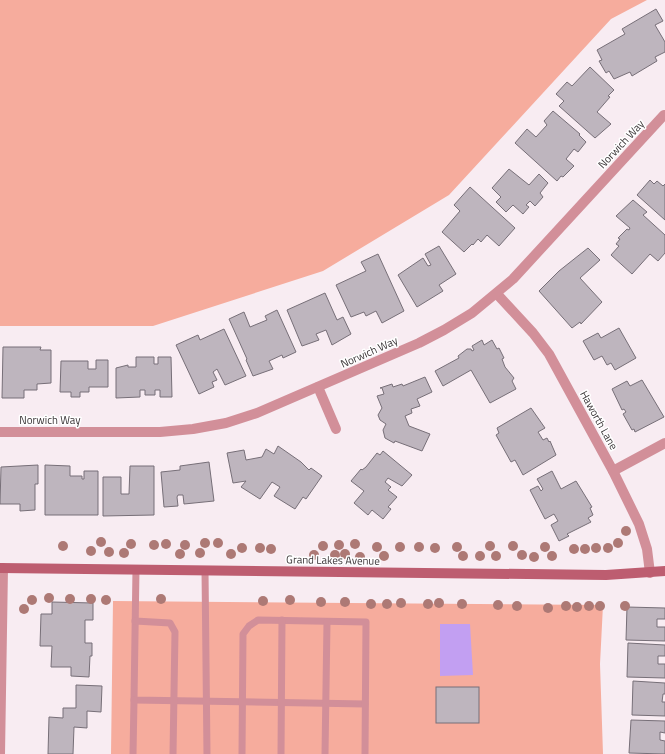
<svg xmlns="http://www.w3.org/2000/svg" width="665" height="754" viewBox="0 0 665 754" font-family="'Titillium Web',sans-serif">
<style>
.green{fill:#f6ac9d}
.water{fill:#c29ff2}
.building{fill:#beb5be;stroke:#776f78}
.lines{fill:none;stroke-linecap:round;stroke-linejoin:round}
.lane{stroke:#d28f99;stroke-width:7}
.street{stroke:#d28f99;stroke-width:10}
.secondary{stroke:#bd5d70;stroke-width:10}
.tree{fill:#ad7975}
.labels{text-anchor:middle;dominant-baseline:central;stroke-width:3;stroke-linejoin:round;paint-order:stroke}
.street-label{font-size:11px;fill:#393436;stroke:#fff}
</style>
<rect width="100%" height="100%" fill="#f8ecf2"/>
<g class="green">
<polygon points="0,0 647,0 611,19 449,195 323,271 153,326 0,326"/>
<polygon points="113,601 603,605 600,664 603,754 111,754"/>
</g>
<polygon class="water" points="440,624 470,624 473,675 440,676"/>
<g class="building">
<polygon points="656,9 663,21 655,25 665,42 665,52 655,57 657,61 632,76 630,72 614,79 609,71 606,73 599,61 602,60 597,50 625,34 622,29"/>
<polygon points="590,67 614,90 608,96 610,97 597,112 611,124 595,138 559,106 564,101 556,94 567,82 572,86"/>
<polygon points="553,111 580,134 579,135 586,142 578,152 574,149 566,159 574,166 563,177 561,176 557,181 515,143 527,129 536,137 547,125 544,121"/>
<polygon points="509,169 529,185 539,174 548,183 540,193 543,197 535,206 530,201 526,205 529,207 523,214 513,205 506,212 496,202 501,197 492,188"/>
<polygon points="650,180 654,184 657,181 663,186 665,184 665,220 637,195"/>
<polygon points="470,187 515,228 499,246 487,235 481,242 478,239 473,245 472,244 464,252 442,232 460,211 454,205"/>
<polygon points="633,200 647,212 643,215 665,235 665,253 658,261 650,254 632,274 611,255 619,246 616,244 620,239 618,238 627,229 629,230 630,228 616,216"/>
<polygon points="439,246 456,274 439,285 443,291 417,307 398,275 423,258 428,266 431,265 425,254"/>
<polygon points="588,248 600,260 580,278 602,302 581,324 580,322 572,328 539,291 559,271"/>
<polygon points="378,254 404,311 382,323 376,311 366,316 364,312 351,317 336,285 366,271 361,262"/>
<polygon points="325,293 337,320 343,317 351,334 332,345 326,330 316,334 319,340 302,346 287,310"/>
<polygon points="277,310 296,352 283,358 282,355 269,361 273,369 253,376 246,360 247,359 229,319 244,312 250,327 267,320 265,316"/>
<polygon points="619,328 636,358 615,370 611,363 607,365 602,356 594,360 583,341 598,333 601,338"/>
<polygon points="224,329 246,376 225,385 217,369 213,372 217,380 212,382 214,387 199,394 176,345 198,335 200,340"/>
<polygon points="482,340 484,345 492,340 497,349 499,348 504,358 502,359 505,367 514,378 512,381 516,389 490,403 471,370 443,386 435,371 459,358 458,356 467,349 471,349 472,351 474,350 472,346"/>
<polygon points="3,347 41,347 40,350 51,350 51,383 37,384 37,390 24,390 24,398 2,398"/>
<polygon points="136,357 154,357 154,364 158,364 158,357 171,357 172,397 160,397 160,390 155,390 155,395 145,395 145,390 140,390 140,397 116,398 116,368 128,365 128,367 136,367"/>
<polygon points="96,360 108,360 108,387 89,387 89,392 80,392 80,397 71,397 71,392 60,392 61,361 88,361 88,369 96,369"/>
<polygon points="425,377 432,392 417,399 420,406 411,409 412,413 405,416 409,426 430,434 422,451 395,441 394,443 385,438 383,430 386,424 380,420 378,415 382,408 377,396 384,394 382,388 380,388 392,384 393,387 402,384 403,386"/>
<polygon points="642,380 664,417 635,432 634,429 632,430 623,414 626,412 624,409 622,410 612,389 627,381 630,386"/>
<polygon points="531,408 545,428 538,432 543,440 547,438 549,442 550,441 556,455 523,475 515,460 511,462 496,435 499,433 497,428"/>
<polygon points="278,446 301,462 309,470 311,468 322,476 306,499 303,497 295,509 274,496 280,487 272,482 260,499 241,487 246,481 233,483 227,453 244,450 246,460 262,457 266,449 274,454"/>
<polygon points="383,451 412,475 402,486 388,478 385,482 391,487 388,490 397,497 388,507 391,509 383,519 372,510 368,515 354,503 364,491 351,481 361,469 362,470 366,467 377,453 380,455"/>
<polygon points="209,462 214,501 184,504 183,495 178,495 177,497 178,506 164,507 161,472 180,470 180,466"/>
<polygon points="38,465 38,484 35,484 35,510 20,511 20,504 0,504 1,467"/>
<polygon points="45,465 70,466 70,476 82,476 82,479 84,479 84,471 98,471 98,515 45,515"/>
<polygon points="130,466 154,466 154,515 103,516 103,477 121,477 121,494 129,494"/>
<polygon points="552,471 561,489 576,481 592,507 590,508 593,515 588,518 591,522 567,534 569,536 559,541 551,525 558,521 554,514 545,519 530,490 538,486 541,491 543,489 537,479"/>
<polygon points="52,602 93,603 93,620 85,620 85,643 92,643 92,656 90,656 89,677 71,676 71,667 51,667 52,646 40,646 41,614 52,614"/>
<polygon points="627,607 665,608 665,619 657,619 657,627 665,627 665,641 626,640"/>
<polygon points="628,643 665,645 665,656 658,656 658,664 665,664 665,678 627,677"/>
<polygon points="633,681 665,683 665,694 663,694 662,702 665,702 665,716 632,715"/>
<polygon points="76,685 102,686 101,712 87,711 87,728 74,727 73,754 48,754 49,717 63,718 63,708 76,708"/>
<rect x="436" y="687" width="43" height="36"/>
<polygon points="631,720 665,721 665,733 660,732 660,740 665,741 665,754 629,753"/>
</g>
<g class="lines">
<g class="lane">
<polyline points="136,569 134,700 365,704"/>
<polyline points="205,570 207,754"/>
<polyline points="135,621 170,623 175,632 173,754"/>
<polyline points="133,754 134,700"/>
<polyline points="242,754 243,634 249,626 258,620 366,622 365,754"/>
<polyline points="281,754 282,620"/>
<polyline points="325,754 327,622"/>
</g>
<g class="street">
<polyline points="497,294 533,333 549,354 613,471 639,524 647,549 650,573"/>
<polyline points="318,387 336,429"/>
<polyline points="0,432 160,432 193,429 226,423 257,413 419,343 444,330 472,313 513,279 664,115"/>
<polyline points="613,471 665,443"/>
<polyline points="0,754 3,568"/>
</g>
<polyline class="secondary" points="0,568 606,575 665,571"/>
</g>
<g class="tree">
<circle cx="626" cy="531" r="5"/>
<circle cx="101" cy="542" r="5"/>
<circle cx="205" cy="543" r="5"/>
<circle cx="218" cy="543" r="5"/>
<circle cx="618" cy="543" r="5"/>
<circle cx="131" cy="544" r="5"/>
<circle cx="166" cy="544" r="5"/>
<circle cx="355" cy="544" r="5"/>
<circle cx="154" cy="545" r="5"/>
<circle cx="185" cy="545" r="5"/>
<circle cx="339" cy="545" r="5"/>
<circle cx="63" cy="546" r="5"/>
<circle cx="323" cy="546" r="5"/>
<circle cx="490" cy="546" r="5"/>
<circle cx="513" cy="546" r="5"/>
<circle cx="377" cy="547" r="5"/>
<circle cx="400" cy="547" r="5"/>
<circle cx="419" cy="547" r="5"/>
<circle cx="457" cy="547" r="5"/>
<circle cx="545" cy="547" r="5"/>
<circle cx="242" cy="548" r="5"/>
<circle cx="260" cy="548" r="5"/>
<circle cx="435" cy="548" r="5"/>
<circle cx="596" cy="548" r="5"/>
<circle cx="608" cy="548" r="5"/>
<circle cx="271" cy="549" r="5"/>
<circle cx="574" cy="549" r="5"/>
<circle cx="585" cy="549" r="5"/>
<circle cx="91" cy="551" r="5"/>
<circle cx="109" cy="552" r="5"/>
<circle cx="124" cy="553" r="5"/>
<circle cx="200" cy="553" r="5"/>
<circle cx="180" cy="554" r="5"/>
<circle cx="231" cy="554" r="5"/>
<circle cx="345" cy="554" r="5"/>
<circle cx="314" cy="555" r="5"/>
<circle cx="335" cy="555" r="5"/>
<circle cx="522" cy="555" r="5"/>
<circle cx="384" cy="556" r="5"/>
<circle cx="463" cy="556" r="5"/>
<circle cx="480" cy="556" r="5"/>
<circle cx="496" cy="556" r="5"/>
<circle cx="552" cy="556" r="5"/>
<circle cx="360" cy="557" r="5"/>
<circle cx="534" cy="557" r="5"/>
<circle cx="49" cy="598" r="5"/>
<circle cx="70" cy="599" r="5"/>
<circle cx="91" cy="599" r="5"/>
<circle cx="161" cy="599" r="5"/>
<circle cx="32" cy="600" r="5"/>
<circle cx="106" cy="600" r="5"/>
<circle cx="290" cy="600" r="5"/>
<circle cx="263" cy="601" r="5"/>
<circle cx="321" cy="602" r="5"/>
<circle cx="345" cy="602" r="5"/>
<circle cx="401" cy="603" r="5"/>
<circle cx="439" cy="603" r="5"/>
<circle cx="371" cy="604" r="5"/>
<circle cx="387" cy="604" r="5"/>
<circle cx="428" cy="604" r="5"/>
<circle cx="462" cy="604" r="5"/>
<circle cx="498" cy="605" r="5"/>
<circle cx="517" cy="606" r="5"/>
<circle cx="566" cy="606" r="5"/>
<circle cx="589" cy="606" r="5"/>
<circle cx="600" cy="606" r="5"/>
<circle cx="625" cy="606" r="5"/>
<circle cx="577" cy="607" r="5"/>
<circle cx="548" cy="608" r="5"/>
<circle cx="24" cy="609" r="5"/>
</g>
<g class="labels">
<g class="street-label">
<text transform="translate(621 144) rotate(-47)">Norwich Way</text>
<text transform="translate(369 352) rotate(-24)">Norwich Way</text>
<text x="50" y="420">Norwich Way</text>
<text transform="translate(599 420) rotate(61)">Haworth Lane</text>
<text transform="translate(333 560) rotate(1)">Grand Lakes Avenue</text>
</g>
</g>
</svg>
